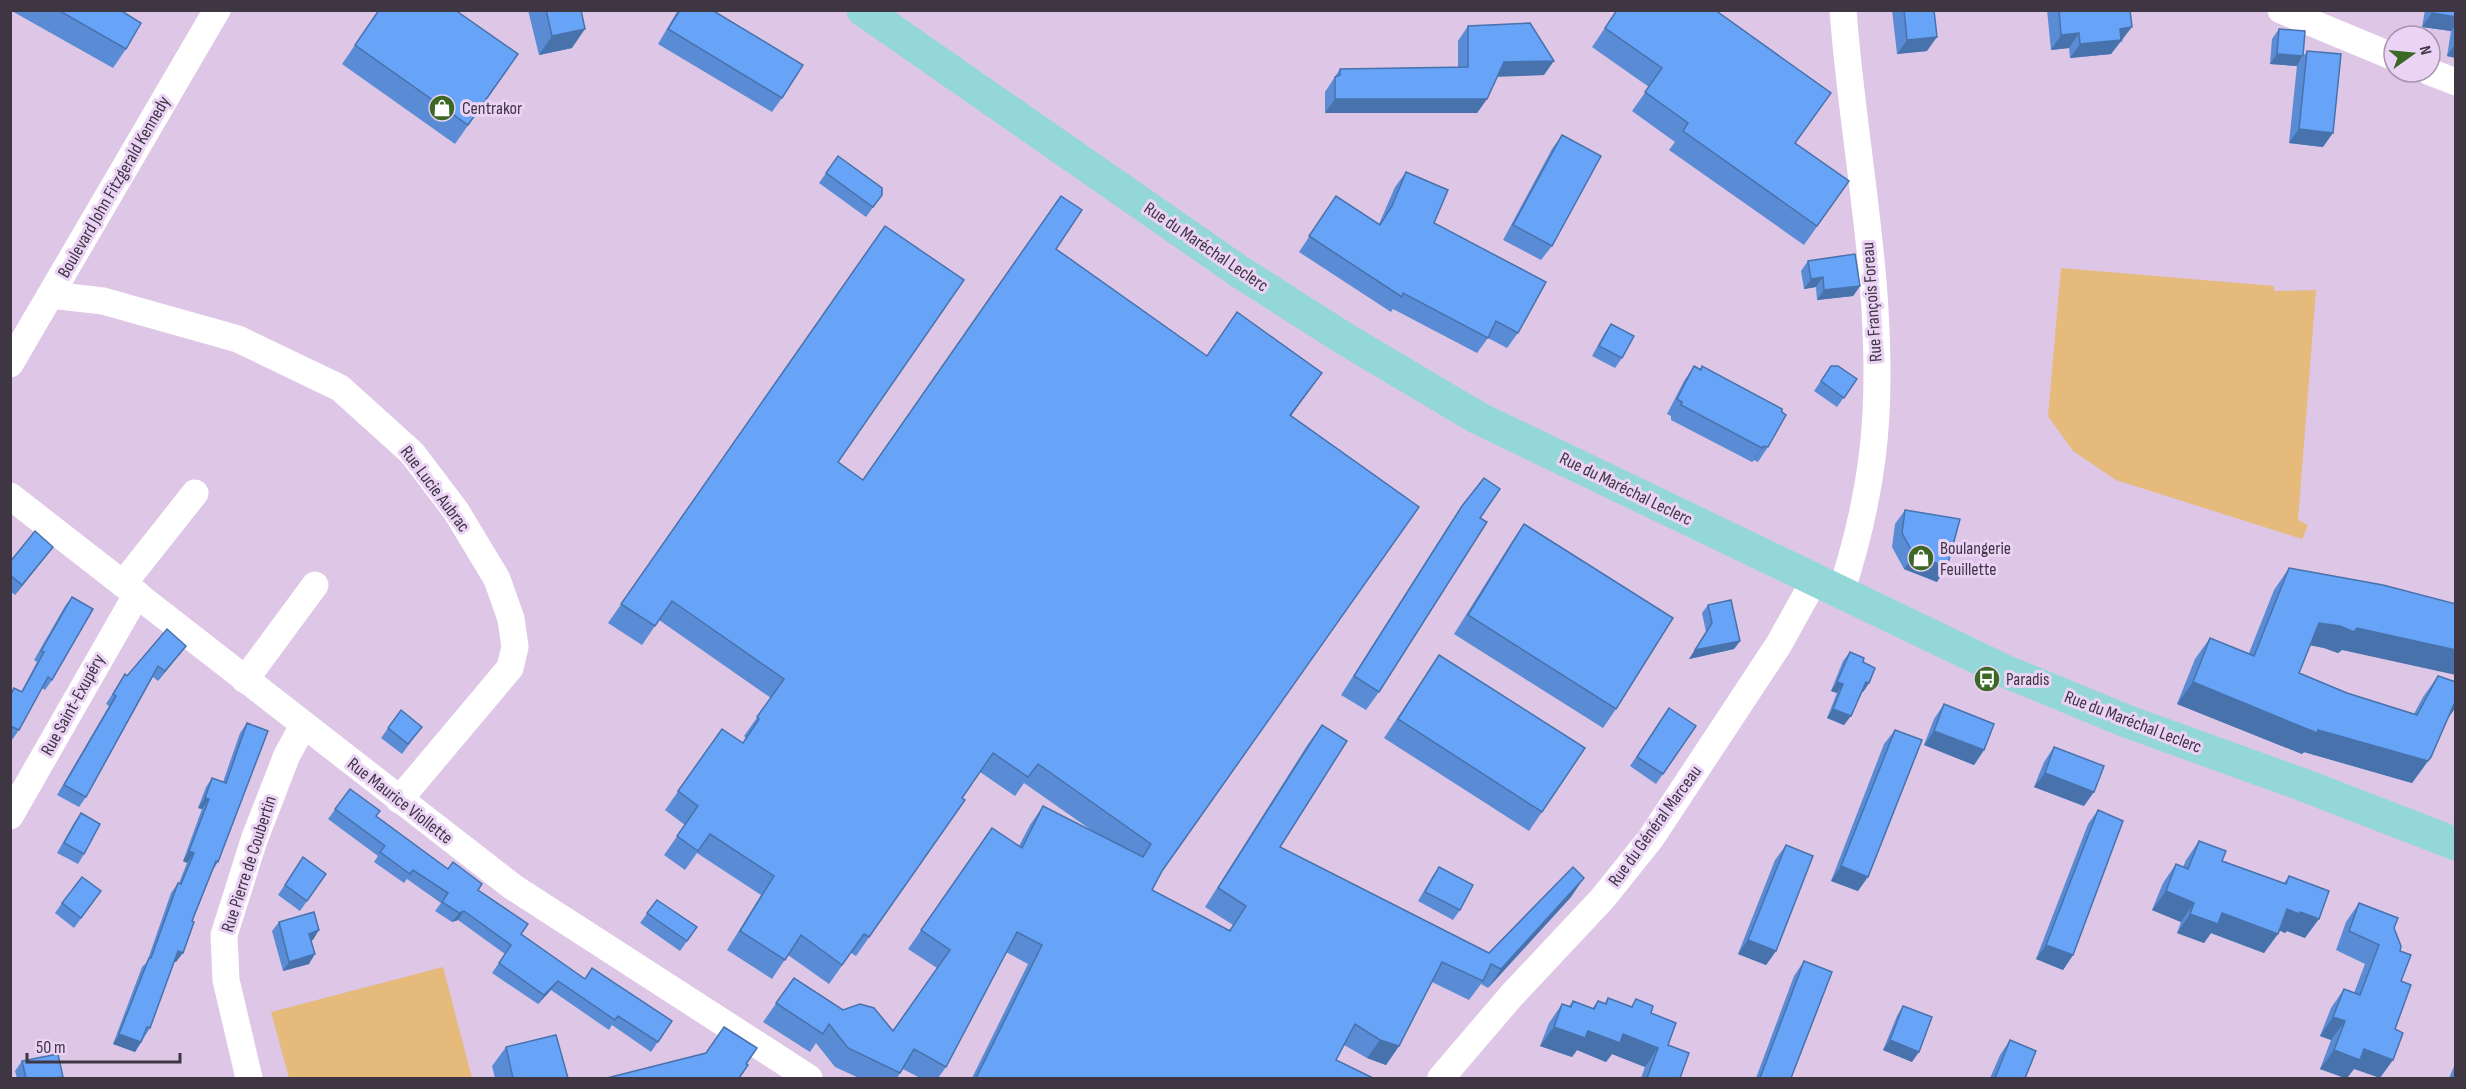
<svg xmlns="http://www.w3.org/2000/svg" width="2466" height="1089" viewBox="0 0 2466 1089" font-family="'Sofia Sans Condensed',sans-serif">
<style>
.green{fill:#e5ba7a}
.lines{fill:none;stroke-linecap:round;stroke-linejoin:round}
.minor{stroke:#fff;stroke-width:27}
.major{stroke:#93d7d9;stroke-width:33}
.wall{fill:#598cd4}
.shaded-wall{fill:#4872ac}
.building{fill:#67a3f6;stroke:#4872ac;stroke-width:1.5}
.labels{text-anchor:middle;dominant-baseline:central;stroke-width:6;stroke-linejoin:round;paint-order:stroke}
.poi-label{font-size:18px;fill:#3f3643;stroke:#ebd3f5;text-anchor:start}
.street-label{font-size:18px;fill:#3f3643;stroke:#ebd3f5}
</style>
<rect width="100%" height="100%" fill="#dec6e7"/>
<g class="green">
<polygon points="2061,268 2274,286 2274,291 2316,290 2298,520 2308,525 2302,539 2116,480 2073,451 2048,416"/>
<polygon points="443,967 472,1078 289,1078 271,1012"/>
</g>
<g class="lines">
<g class="minor">
<polyline points="2281,10 2394,57"/>
<polyline points="2430,72 2456,82"/>
<polyline points="51,295 103,301 238,339 340,388 412,453 456,511 497,579 511,619 515,647 510,668 399,800"/>
<polyline points="10,364 217,10"/>
<polyline points="10,496 513,887 809,1078"/>
<polyline points="123,584 195,493"/>
<path d="M 1841,592 C 1860,534 1873,474 1876,414 C 1883,279 1853,145 1843,10"/>
<polyline points="245,680 315,585"/>
<polyline points="10,816 137,594"/>
<polyline points="249,1078 226,980 224,935 254,840 287,755 303,726"/>
<polyline points="1441,1078 1512,995 1603,898 1651,838 1779,644 1815,579"/>
</g>
<polyline class="major" points="863,10 1240,272 1345,339 1478,418 2005,671 2126,721 2306,786 2456,844"/>
</g>
<g class="wall">
<polygon points="10,10 120,10 126,49 113,68"/>
<polygon points="379,10 518,54 455,144 342,64"/>
<polygon points="528,10 581,10 572,48 539,55"/>
<polygon points="678,10 712,10 782,98 772,112 658,44"/>
<polygon points="1617,10 1831,93 1795,143 1849,181 1804,245 1669,150 1675,142 1632,111 1649,87 1592,47"/>
<polygon points="1892,10 1934,10 1927,51 1897,54"/>
<polygon points="2047,10 2130,10 2122,42 2120,42 2111,54 2070,58 2069,48 2051,50"/>
<polygon points="2425,10 2456,10 2456,58 2447,56 2451,31 2422,27"/>
<polygon points="1468,26 1544,75 1497,76 1487,99 1477,113 1325,113 1325,92 1340,69 1458,67 1458,41"/>
<polygon points="2279,29 2297,66 2270,64 2272,39"/>
<polygon points="2307,51 2323,147 2289,143 2297,65"/>
<polygon points="1562,135 1552,246 1541,260 1503,240 1552,149"/>
<polygon points="838,156 882,195 866,217 819,183"/>
<polygon points="1406,172 1434,223 1518,333 1507,348 1488,338 1477,353 1393,309 1391,312 1299,252 1336,196 1379,224 1395,187"/>
<polygon points="885,226 838,462 863,480 1056,249 1207,356 1322,373 1291,416 1162,872 1152,890 1229,930 1233,925 1205,907 1308,744 1322,725 1280,847 1489,953 1571,897 1488,988 1481,984 1469,1000 1432,982 1399,1046 1386,1065 1367,1058 1344,1045 1336,1060 1373,1078 972,1078 1028,964 1006,952 946,1067 938,1078 920,1078 903,1069 897,1078 859,1078 835,1067 816,1043 810,1052 763,1022 794,978 843,1010 893,1031 937,968 908,949 992,828 1019,846 1030,825 1043,806 1094,832 1024,783 1015,796 980,772 962,798 965,800 856,956 851,953 829,984 788,955 772,979 727,950 761,895 697,853 685,870 664,855 685,825 665,810 722,729 743,743 746,738 744,736 771,698 659,620 642,645 608,623"/>
<polygon points="1808,261 1860,286 1853,296 1817,300 1816,287 1804,289 1801,271"/>
<polygon points="1611,324 1622,358 1615,368 1592,356 1604,334"/>
<polygon points="1694,366 1700,369 1702,366 1768,447 1758,462 1754,460 1752,462 1671,420 1671,416 1667,414 1684,381"/>
<polygon points="1831,366 1857,379 1837,407 1814,391"/>
<polygon points="1462,506 1480,518 1379,692 1366,710 1341,695 1449,525"/>
<polygon points="1905,510 1937,582 1904,569 1892,547 1895,524"/>
<polygon points="1524,524 1616,709 1603,728 1454,634 1511,543"/>
<polygon points="46,556 15,595 10,591 10,562"/>
<polygon points="2289,568 2342,650 2338,653 2324,648 2310,645 2299,673 2347,693 2414,714 2423,697 2438,676 2447,719 2431,757 2412,783 2304,752 2302,754 2177,704 2195,659 2210,638 2249,653 2274,590"/>
<polygon points="72,597 52,680 45,690 42,688 19,730 12,740 10,739 10,694 14,688 21,692 37,662 34,660 65,606"/>
<polygon points="1708,605 1740,641 1734,649 1689,659 1706,632 1702,613"/>
<polygon points="186,646 158,681 153,677 86,797 79,807 57,795 109,706 106,704 125,674 127,676"/>
<polygon points="1850,652 1863,662 1869,683 1863,692 1862,692 1844,725 1827,718 1837,693 1831,691 1843,661"/>
<polygon points="1439,655 1542,812 1529,831 1384,738"/>
<polygon points="1944,704 1984,750 1974,765 1924,745 1934,719"/>
<polygon points="401,710 422,727 402,754 381,738"/>
<polygon points="1662,718 1696,726 1656,784 1630,766"/>
<polygon points="247,723 218,862 212,871 176,962 174,962 150,1028 135,1052 113,1044 142,967 147,962 171,893 178,883 179,883 187,863 183,861 202,809 198,808 206,787 212,778 223,782 240,733"/>
<polygon points="1895,730 1858,891 1831,881 1884,744"/>
<polygon points="2054,747 2084,806 2034,787 2044,762"/>
<polygon points="350,789 376,816 448,869 453,862 478,890 521,934 584,979 672,1021 651,1052 612,1025 609,1030 551,990 538,1004 492,973 505,954 458,920 452,922 435,911 441,903 407,879 404,883 374,862 378,856 328,819"/>
<polygon points="2098,810 2073,955 2063,970 2036,959 2088,824"/>
<polygon points="81,813 84,854 78,864 57,853 74,823"/>
<polygon points="2199,841 2222,861 2284,883 2289,876 2305,938 2287,931 2285,933 2279,930 2264,953 2211,933 2204,943 2177,933 2181,922 2152,910 2163,883 2176,864 2183,867 2186,860"/>
<polygon points="1786,845 1776,951 1766,965 1738,954 1775,860"/>
<polygon points="303,857 326,874 300,911 278,895"/>
<polygon points="1439,867 1460,910 1453,920 1418,901 1432,877"/>
<polygon points="657,900 697,927 680,951 640,923"/>
<polygon points="94,901 74,928 55,913 62,903"/>
<polygon points="2359,903 2394,928 2354,1069 2347,1078 2345,1078 2320,1069 2331,1040 2320,1036 2331,1008 2344,989 2354,993 2365,964 2336,950 2346,922"/>
<polygon points="279,922 313,940 311,940 309,964 283,971 272,931"/>
<polygon points="1804,961 1791,1078 1756,1078 1794,976"/>
<polygon points="1608,998 1631,1007 1636,999 1651,1013 1668,1045 1680,1078 1682,1078 1641,1078 1645,1067 1612,1054 1606,1062 1577,1050 1572,1057 1540,1046 1549,1023 1562,1004 1569,1006 1573,1001 1592,1009 1598,1001 1604,1004"/>
<polygon points="1903,1006 1912,1062 1883,1050 1897,1016"/>
<polygon points="2010,1040 2025,1078 1990,1078 2000,1055"/>
<polygon points="506,1047 568,1078 495,1078 492,1066"/>
<polygon points="22,1061 63,1077 62,1078 17,1078 15,1071"/>
<polygon points="2456,1062 2456,1078 2449,1078"/>
</g>
<g class="shaded-wall">
<polygon points="2432,13 2456,17 2456,25 2451,31 2422,27"/>
<polygon points="2132,27 2111,54 2070,58 2080,44 2120,29"/>
<polygon points="585,29 572,48 539,55 552,36"/>
<polygon points="2079,33 2069,48 2051,50 2061,35"/>
<polygon points="1937,37 1927,51 1897,54 1907,40"/>
<polygon points="2456,43 2456,58 2447,56"/>
<polygon points="2277,54 2303,56 2297,66 2270,64"/>
<polygon points="1554,61 1544,75 1494,77 1504,62"/>
<polygon points="1335,99 1487,99 1477,113 1325,113"/>
<polygon points="2299,129 2333,133 2323,147 2289,143"/>
<polygon points="1823,277 1816,287 1804,289 1811,279"/>
<polygon points="1860,286 1853,296 1817,300 1824,290"/>
<polygon points="1322,373 1309,391 1277,434 1290,415"/>
<polygon points="1764,446 1754,460 1752,462 1762,448"/>
<polygon points="53,547 46,556 15,595 22,585"/>
<polygon points="1914,555 1947,567 1937,582 1904,569"/>
<polygon points="2319,623 2357,628 2456,650 2456,675 2342,650 2338,653 2324,648 2304,644"/>
<polygon points="1740,641 1734,649 1689,659 1695,650"/>
<polygon points="186,646 179,655 158,681 165,671"/>
<polygon points="1837,682 1843,684 1837,693 1831,691"/>
<polygon points="1866,682 1869,683 1863,692 1860,691"/>
<polygon points="2193,682 2318,730 2428,761 2412,783 2304,752 2302,754 2177,704"/>
<polygon points="2454,704 2456,705 2456,707 2442,727"/>
<polygon points="1833,709 1851,716 1844,725 1827,718"/>
<polygon points="1934,731 1984,750 1974,765 1924,745"/>
<polygon points="2045,773 2094,792 2084,806 2034,787"/>
<polygon points="205,798 209,799 202,809 198,808"/>
<polygon points="189,851 194,853 187,863 183,861"/>
<polygon points="1841,866 1868,877 1858,891 1831,881"/>
<polygon points="1584,878 1571,897 1488,988 1501,969"/>
<polygon points="2166,891 2194,903 2181,922 2152,910"/>
<polygon points="2287,909 2300,912 2319,919 2305,938 2287,931 2285,933 2274,928"/>
<polygon points="464,911 458,920 452,922 459,913"/>
<polygon points="2222,913 2278,934 2264,953 2211,933 2204,943 2177,933 2190,914"/>
<polygon points="319,930 313,940 303,943 309,934"/>
<polygon points="1748,940 1776,951 1766,965 1738,954"/>
<polygon points="2046,945 2073,955 2063,970 2036,959"/>
<polygon points="178,951 183,953 176,962 172,961"/>
<polygon points="315,954 309,964 283,971 289,962"/>
<polygon points="558,981 551,990 538,1004 544,995"/>
<polygon points="2333,1017 2345,1021 2331,1040 2320,1036"/>
<polygon points="1554,1027 1623,1034 1658,1048 1645,1067 1612,1054 1606,1062 1577,1050 1572,1057 1540,1046"/>
<polygon points="119,1034 141,1042 135,1052 113,1044"/>
<polygon points="1380,1040 1399,1046 1386,1065 1367,1058"/>
<polygon points="1890,1040 1919,1052 1912,1062 1883,1050"/>
<polygon points="2364,1049 2393,1060 2380,1078 2354,1069 2347,1078 2345,1078 2320,1069 2334,1050"/>
</g>
<g class="building">
<polygon points="58,10 120,10 141,23 126,49"/>
<polygon points="379,10 455,10 518,54 468,125 355,45"/>
<polygon points="546,10 581,10 585,29 552,36"/>
<polygon points="680,10 712,10 803,65 782,98 668,29"/>
<polygon points="1617,10 1715,10 1831,93 1795,143 1849,181 1817,226 1683,131 1688,123 1645,92 1662,68 1605,28"/>
<polygon points="1904,10 1934,10 1937,37 1907,40"/>
<polygon points="2059,10 2130,10 2132,27 2120,29 2121,40 2080,44 2079,33 2061,35"/>
<polygon points="2432,10 2456,10 2456,17 2432,13"/>
<polygon points="1530,23 1554,61 1504,62 1487,99 1335,99 1335,77 1340,75 1340,69 1468,67 1468,26"/>
<polygon points="2279,29 2305,31 2303,56 2277,54"/>
<polygon points="2307,51 2341,54 2333,133 2299,129"/>
<polygon points="1562,135 1601,156 1552,246 1513,225"/>
<polygon points="838,156 882,188 882,195 873,207 826,173"/>
<polygon points="1406,172 1448,190 1434,223 1546,282 1518,333 1496,321 1488,338 1403,293 1402,297 1309,236 1336,196 1380,225 1392,206"/>
<polygon points="1061,196 1082,210 1056,249 1207,356 1237,312 1322,373 1290,415 1419,507 1162,871 1152,890 1230,931 1246,906 1218,888 1322,725 1347,741 1280,847 1489,953 1573,867 1584,878 1501,969 1491,964 1483,981 1442,962 1399,1046 1380,1040 1355,1024 1336,1060 1373,1078 976,1078 1042,945 1017,932 946,1067 914,1049 900,1073 848,1048 829,1024 823,1034 776,1003 794,978 843,1010 860,1004 874,1008 893,1031 950,950 921,930 992,828 1022,848 1043,806 1143,857 1151,844 1038,764 1028,777 993,753 962,798 965,800 869,937 864,934 842,965 801,935 785,960 740,931 774,876 710,834 698,851 677,836 698,806 678,791 722,729 743,743 759,719 757,717 784,679 672,601 655,626 621,604 885,226 964,280 838,462 863,480"/>
<polygon points="1855,254 1860,286 1824,290 1823,277 1811,279 1808,261"/>
<polygon points="1611,324 1634,336 1622,358 1599,346"/>
<polygon points="1694,366 1701,370 1702,366 1782,409 1782,412 1786,415 1768,447 1764,446 1762,448 1681,405 1682,402 1677,399"/>
<polygon points="1831,366 1838,366 1857,379 1844,398 1821,381"/>
<polygon points="1484,478 1500,489 1480,518 1487,522 1379,692 1354,676 1462,506"/>
<polygon points="1905,510 1960,519 1947,567 1914,555 1902,533"/>
<polygon points="1524,524 1673,618 1616,709 1468,615"/>
<polygon points="35,531 53,547 22,585 10,575 10,562"/>
<polygon points="2289,568 2383,585 2456,604 2456,650 2357,628 2354,632 2340,626 2319,623 2299,673 2347,693 2417,715 2438,676 2456,682 2456,705 2454,704 2431,757 2428,761 2318,730 2317,733 2193,682 2210,638 2254,656"/>
<polygon points="72,597 93,609 52,680 48,677 19,730 10,726 10,696 14,688 22,692 44,652 41,651"/>
<polygon points="1731,600 1740,641 1695,650 1712,623 1708,605"/>
<polygon points="167,629 186,646 165,671 158,666 86,797 64,785 116,696 113,694 125,674 127,676"/>
<polygon points="1850,652 1864,658 1863,662 1875,668 1869,683 1866,682 1851,716 1833,709 1843,684 1837,682"/>
<polygon points="1439,655 1585,748 1542,812 1398,719"/>
<polygon points="1944,704 1994,724 1984,750 1934,731"/>
<polygon points="1669,708 1696,726 1663,774 1637,757"/>
<polygon points="401,710 422,727 408,744 388,728"/>
<polygon points="247,723 268,731 218,862 216,861 192,921 194,922 183,953 178,951 150,1028 147,1027 141,1042 119,1034 149,958 151,958 178,883 181,884 194,853 189,851 209,799 205,798 212,778 226,783"/>
<polygon points="1895,730 1922,740 1868,877 1841,866"/>
<polygon points="2054,747 2104,766 2094,792 2045,773"/>
<polygon points="350,789 380,811 376,816 448,869 453,862 482,884 478,890 528,924 521,934 585,979 592,968 672,1021 658,1042 618,1016 615,1020 558,981 544,995 499,963 511,945 464,911 459,913 442,902 448,893 413,870 410,874 380,852 385,846 335,809"/>
<polygon points="2098,810 2123,821 2073,955 2046,945"/>
<polygon points="81,813 100,824 84,854 64,843"/>
<polygon points="2199,841 2226,851 2222,861 2286,884 2289,876 2329,891 2319,919 2300,912 2299,914 2287,909 2278,934 2222,913 2218,924 2190,914 2194,903 2166,891 2176,864 2188,869"/>
<polygon points="1786,845 1813,856 1776,951 1748,940"/>
<polygon points="303,857 326,874 307,901 285,885"/>
<polygon points="1439,867 1473,885 1460,910 1425,892"/>
<polygon points="82,877 101,891 81,918 62,903"/>
<polygon points="657,900 697,927 687,941 647,913"/>
<polygon points="2359,903 2398,918 2394,928 2401,946 2400,951 2411,955 2401,981 2411,985 2395,1029 2403,1033 2393,1060 2364,1049 2360,1060 2334,1050 2345,1021 2333,1017 2344,989 2360,995 2379,945 2349,931"/>
<polygon points="314,912 319,930 309,934 315,954 289,962 279,922"/>
<polygon points="1804,961 1832,972 1791,1078 1760,1078"/>
<polygon points="1608,998 1632,1007 1636,999 1653,1006 1651,1013 1676,1023 1668,1045 1689,1053 1680,1078 1682,1078 1647,1078 1658,1048 1623,1034 1620,1043 1588,1031 1585,1038 1554,1027 1562,1004 1571,1007 1573,1001 1594,1009 1598,1001 1606,1004"/>
<polygon points="1903,1006 1932,1017 1919,1052 1890,1040"/>
<polygon points="724,1027 757,1048 746,1064 748,1065 739,1078 607,1078 706,1053"/>
<polygon points="556,1035 568,1078 513,1078 506,1047"/>
<polygon points="2010,1040 2036,1051 2025,1078 1995,1078"/>
<polygon points="58,1054 63,1077 54,1078 26,1078 22,1061"/>
</g>
<defs>
<symbol id="shop-disc" viewBox="-11 -11 22 22"><circle r="9.5" fill="#3c6826" stroke="#ebd3f5"/><path d="M-5-2.5h2.3a2.7 3.5 0 0 1 5.4 0H5L5.5 6h-11ZM-1.5-2.5h3a1.5 2.3 0 0 0-3 0Z" fill="#fff"/></symbol>
<symbol id="bus-disc" viewBox="-11 -11 22 22"><circle r="9.5" fill="#3c6826" stroke="#ebd3f5"/><path d="M-5-6H5V4H4V6H2V4H-2V6H-4V4H-5ZM-3.5-4V0h7V-4ZM-3.5 1.2v1.5H-2V1.2ZM2 1.2v1.5H3.5V1.2Z" fill="#fff"/></symbol>
</defs>
<g fill-rule="evenodd">
<use href="#shop-disc" x="427" y="93" width="30" height="30"/>
<use href="#shop-disc" x="1906" y="543" width="30" height="30"/>
<use href="#bus-disc" x="1972" y="664" width="30" height="30"/>
</g>
<g class="labels">
<g class="poi-label">
<text x="462" y="108">Centrakor</text>
<text x="1940" y="548">Boulangerie<tspan x="1940" dy="21">Feuillette</tspan></text>
<text x="2006" y="679">Paradis</text>
</g>
<g class="street-label">
<text transform="translate(114 187) rotate(-60)">Boulevard John Fitzgerald Kennedy</text>
<text transform="translate(1206 247) rotate(34)">Rue du Maréchal Leclerc</text>
<text transform="translate(1872 302) rotate(-94)">Rue François Foreau</text>
<text transform="translate(435 489) rotate(53)">Rue Lucie Aubrac</text>
<text transform="translate(1626 489) rotate(26)">Rue du Maréchal Leclerc</text>
<text transform="translate(73 705) rotate(-61)">Rue Saint-Exupéry</text>
<text transform="translate(2133 722) rotate(21)">Rue du Maréchal Leclerc</text>
<text transform="translate(400 801) rotate(38)">Rue Maurice Viollette</text>
<text transform="translate(1655 826) rotate(-54)">Rue du Général Marceau</text>
<text transform="translate(249 864) rotate(-72)">Rue Pierre de Coubertin</text>
</g>
</g>
<rect width="2466" height="1089" fill="none" stroke="#3f3643" stroke-width="24"/>
<g transform="translate(2412 54) rotate(75)"><circle r="28" fill="#ebd3f5" stroke="#a694ae" stroke-width="1.5"/>
<path d="M0-4.5L10 22L0 15L-10 22Z" fill="#3c6826"/>
<text y="-9" font-size="16" font-weight="bold" text-anchor="middle" fill="#3f3643">N</text>
</g>
<path d="M27 1053v9h153v-9" fill="none" stroke="#3f3643" stroke-width="3"/>
<text x="36" y="1053" font-size="18" fill="#3f3643" stroke="#ebd3f5" stroke-width="4.5" paint-order="stroke">50 m</text>
</svg>
